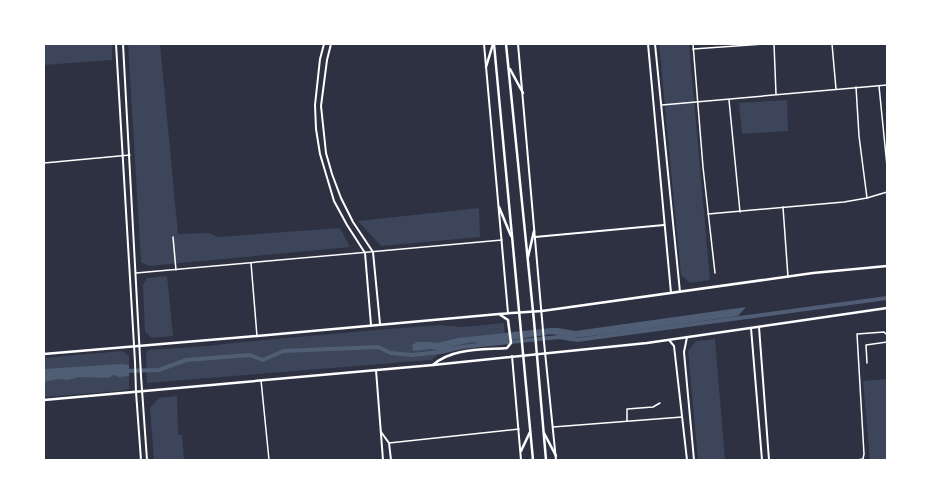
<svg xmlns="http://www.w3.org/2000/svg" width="931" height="504" viewBox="0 0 931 504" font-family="Helvetica,sans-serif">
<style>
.green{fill:#3c4559}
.water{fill:#4f5d75}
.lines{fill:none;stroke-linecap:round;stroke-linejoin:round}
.canal{stroke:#4f5d75;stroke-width:4}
.minor{stroke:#fff;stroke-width:1.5}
.tertiary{stroke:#fff;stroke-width:2}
.primary{stroke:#fff;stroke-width:2.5}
</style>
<rect width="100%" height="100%" fill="#2d3142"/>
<g class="green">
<polygon points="44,44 112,44 112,60 44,65"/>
<polygon points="128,44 160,44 178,234 209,233 218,237 340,228 350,247 149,266 141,262"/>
<polygon points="659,44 689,44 710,280 690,283 681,275"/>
<polygon points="787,100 788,131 742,134 739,103"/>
<polygon points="479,208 480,237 381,246 358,221"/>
<polygon points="167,276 173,336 152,338 145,332 143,285 147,278"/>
<polygon points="504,323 505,342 440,353 431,360 147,383 146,353 148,350 207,346 243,342 387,329 439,325 463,327"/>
<polygon points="715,339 725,460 698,460 688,351 696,341"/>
<polygon points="122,351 129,356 129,389 119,391 44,397 44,358"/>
<polygon points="887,379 887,460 870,460 863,381"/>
<polygon points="177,396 178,435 182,435 184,460 154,460 150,408 159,398"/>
</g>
<g class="water">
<polygon points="746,307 738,316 625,332 573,338 552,334 482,344 473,342 458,345 442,351 430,349 413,351 412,345 417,342 430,342 438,343 458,338 551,328 558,328 575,331"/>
<polygon points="120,364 129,365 129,376 119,377 114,375 108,378 79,377 68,380 58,379 44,382 44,369"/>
</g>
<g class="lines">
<polyline class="canal" points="124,371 159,370 186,360 250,355 263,360 283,351 378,347 391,353 412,355 441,352 461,347 559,337 577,340 887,298"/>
<g class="minor">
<polyline points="693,44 703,167 715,273"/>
<polyline points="774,44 776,94"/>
<polyline points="832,44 836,89"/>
<polyline points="693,49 764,44"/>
<polyline points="879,86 887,166"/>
<polyline points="856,87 859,136 867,198"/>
<polyline points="729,100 740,212"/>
<polyline points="662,105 887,85"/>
<polyline points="44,163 130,155"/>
<polyline points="783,207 788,277"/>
<polyline points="708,214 844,202 867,198 887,192"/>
<polyline points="173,237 176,270"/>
<polyline points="251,263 257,336"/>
<polyline points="136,273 502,240"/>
<polyline points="867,363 866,345 887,342"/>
<polyline points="261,380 269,460"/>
<polyline points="627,421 627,409 653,407 660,403"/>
<polyline points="553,427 682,417"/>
<polyline points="389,443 519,429"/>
<polyline points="857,460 863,459 864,454 857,334 884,332 887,335"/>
</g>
<g class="tertiary">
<polyline points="116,44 135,362 136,392 141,460"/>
<polyline points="123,44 141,376 147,460"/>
<polyline points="324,44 320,59 315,105 316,129 320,154 334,201 347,225 365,253 371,325"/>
<polyline points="331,44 327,60 321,106 326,153 332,174 341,198 353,222 373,252 380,324"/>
<polyline points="484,44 508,313"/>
<polyline points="518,44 544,342 556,460"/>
<polyline points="648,44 671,293"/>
<polyline points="655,44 680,292"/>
<polyline points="535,237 664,225"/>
<polyline points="759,327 769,460"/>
<polyline points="751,328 762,460"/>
<polyline points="687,337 684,352 694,460"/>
<polyline points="669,340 674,346 687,460"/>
<polyline points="512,356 521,460"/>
<polyline points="376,370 383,460"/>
<polyline points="381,432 389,443 391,460"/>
</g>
<g class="primary">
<polyline points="494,44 533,460"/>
<polyline points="506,44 534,321 546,460"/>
<polyline points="486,67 493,44"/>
<polyline points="510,69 523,93"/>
<polyline points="499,207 511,236"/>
<polyline points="528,257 534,231"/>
<polyline points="44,354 257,336 499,314 542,311 813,273 887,266"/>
<path d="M 433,365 C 452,348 482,350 507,348 L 511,343 L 508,320 L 499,314"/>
<polyline points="44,400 433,365 647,343 887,308"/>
<polyline points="544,433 556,456"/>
<polyline points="521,451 530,432"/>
</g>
</g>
<rect width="931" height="504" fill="none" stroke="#ffffff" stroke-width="90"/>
</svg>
